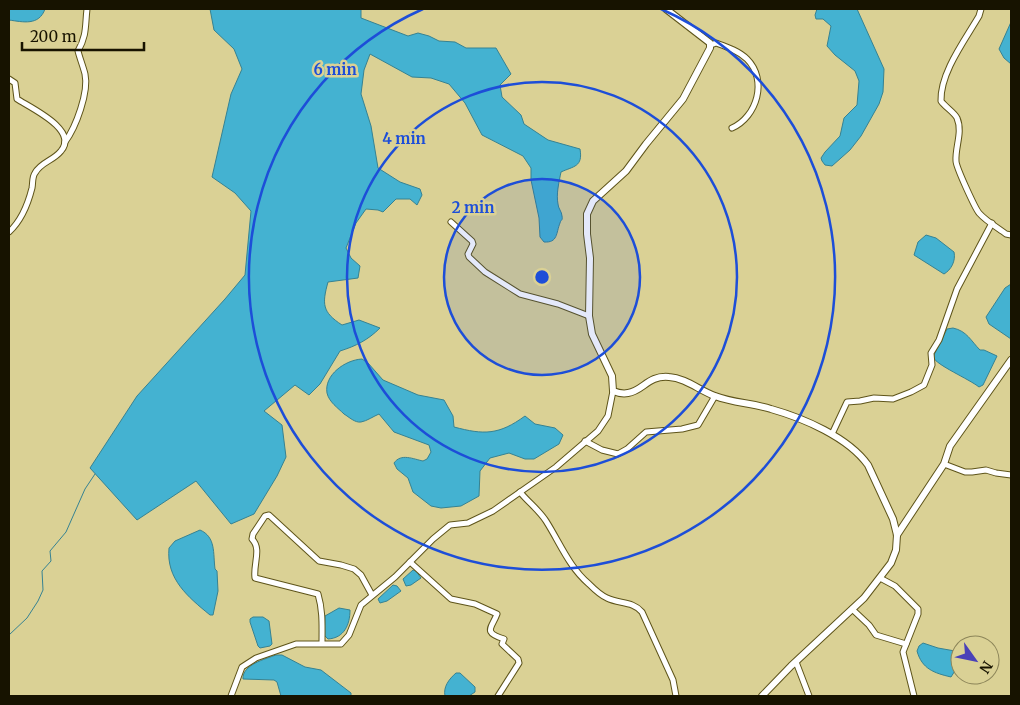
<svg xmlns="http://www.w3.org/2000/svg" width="1020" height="705" viewBox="0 0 1020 705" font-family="Merriweather,serif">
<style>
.water{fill:#44b2d1;stroke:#368292}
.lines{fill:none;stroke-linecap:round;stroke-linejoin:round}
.stream{stroke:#368292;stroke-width:1}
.minor-casing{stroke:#5e541a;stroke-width:7}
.tertiary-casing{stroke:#5e541a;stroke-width:8}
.minor{stroke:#fff;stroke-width:5}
.tertiary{stroke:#fff;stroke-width:6}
.ring{fill:none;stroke:#1d4ed8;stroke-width:2.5}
.centre{fill:#1d4ed8;stroke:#dad195;stroke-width:2.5}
.ring-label{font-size:15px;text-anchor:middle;font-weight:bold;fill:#1d4ed8;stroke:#dad195;stroke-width:5;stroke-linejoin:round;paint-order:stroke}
</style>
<rect width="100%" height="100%" fill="#dad195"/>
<g class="water">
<path d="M 9,9 L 45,9 C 39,26 23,22 9,20 Z"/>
<path d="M 210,9 L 361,9 L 361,18 L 408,36 L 418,33 L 429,36 L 439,41 L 455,42 L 466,48 L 496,48 L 511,74 L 500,85 L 502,97 L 521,115 L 524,124 L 548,140 L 580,149 C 583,167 574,166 561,172 C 559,182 556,194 558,204 C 558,208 562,212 562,216 C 563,221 561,219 560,223 C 556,233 558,243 544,242 L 540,237 L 539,218 L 531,180 L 531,168 L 523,156 L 482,135 L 465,103 L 449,84 L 431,78 L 412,77 L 370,54 L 364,70 L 361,94 L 371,126 L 378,168 L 400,182 L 420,189 L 422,195 L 417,205 L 410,199 L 396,199 L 383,212 L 378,210 L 366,209 L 356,223 L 346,248 L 351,258 L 360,266 L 358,278 L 328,282 C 322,304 322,312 342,325 L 359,320 L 380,328 C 368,340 356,346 340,351 L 320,384 L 309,395 L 295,385 L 264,411 L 282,425 L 286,457 L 277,476 L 254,514 L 231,524 L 196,481 L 137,520 L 90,468 L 137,396 L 225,299 L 245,275 L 251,211 L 235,193 L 212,177 L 231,94 L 242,69 L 234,49 L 214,30 Z"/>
<polygon points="817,9 857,9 884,69 883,92 879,104 861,136 850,150 832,166 825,165 822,161 821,158 825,152 840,136 844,118 857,105 859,81 855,71 835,55 827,46 831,26 823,19 816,19 815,15"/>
<polygon points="1011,22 1011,64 1004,58 999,49"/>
<path d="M 926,235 L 936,238 L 954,252 C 956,261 951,270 944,274 L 914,255 L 918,242 Z"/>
<polygon points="1011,284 1011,339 989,324 986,317 1005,288"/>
<path d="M 953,328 C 967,331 971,341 980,350 L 984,350 L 997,356 L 983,385 L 979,387 C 969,379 936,365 933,357 L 947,329 Z"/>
<path d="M 362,359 L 368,363 L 383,380 L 418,395 L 444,400 L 453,416 L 454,427 C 484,435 499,435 525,416 L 535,424 L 555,428 L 563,435 L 559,444 L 534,459 L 525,459 L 509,453 L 490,458 L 480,471 L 479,496 L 461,506 L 441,508 L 431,506 L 413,492 L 408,478 L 397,469 L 394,463 C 401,453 413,459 423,461 L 427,459 L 431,452 L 429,445 L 394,432 L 379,414 C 374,416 367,421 361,422 C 355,423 349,417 344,414 C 338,408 329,402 327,393 C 324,375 345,360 362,359 Z"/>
<path d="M 200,530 C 216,537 213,553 215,569 L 217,571 L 218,591 L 213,615 L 210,615 C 188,597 166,579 169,548 L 175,541 Z"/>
<polygon points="413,570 416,571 421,578 411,585 406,586 403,579"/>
<polygon points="393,585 397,586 401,591 387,601 380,603 378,599"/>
<path d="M 339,608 L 350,610 C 350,625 344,638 328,639 L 324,635 L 325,616 Z"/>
<polygon points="253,617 263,617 269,621 272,644 270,646 260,648 258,646 250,622 250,619"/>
<path d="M 923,643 L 938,648 L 955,651 L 960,656 L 958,666 L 951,677 C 934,673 922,669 917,651 L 919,646 Z"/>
<path d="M 276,655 L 282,655 L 305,667 L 321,670 L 351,693 L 351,696 L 281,696 L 277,682 L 274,680 L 243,679 C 242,665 265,659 276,655 Z"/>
<path d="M 456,673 L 460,673 L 475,687 L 475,692 L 469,696 L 445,696 C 443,687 449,679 456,673 Z"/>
</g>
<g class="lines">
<polyline class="stream" points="9,635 27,618 38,601 43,590 42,571 51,561 50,551 66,532 85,489 95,474"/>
<defs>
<g id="minor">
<path d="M 981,9 L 979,16 C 965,40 940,73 941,101 C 945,107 954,112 957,118 C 963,132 955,147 956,161 C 956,167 975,208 979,213 C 986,221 998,228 1006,234 L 1011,235"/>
<path d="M 711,45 L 716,43 C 727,47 739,51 747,59 C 768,80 757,117 732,128"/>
<path d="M 9,79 L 15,83 L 17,99 C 31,108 79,130 61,151 C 53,161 41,162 35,173 C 32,177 33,183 32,188 C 28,204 21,221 9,232"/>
<path d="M 65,142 C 76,127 89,92 85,74 C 83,66 80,59 78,51 C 87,35 85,26 87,9"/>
<polyline points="451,222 472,241 473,244 468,254 469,257 485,272 520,294 558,304 589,316"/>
<polyline points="832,434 847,402 860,401 874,398 893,399 911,392 924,385 932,365 931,353 939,340 957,289 992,223"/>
<polyline points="585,441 602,450 618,454 627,449 646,432 682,429 698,425 715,396"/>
<polyline points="944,464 965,472 972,472 986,470 996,473 1011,475"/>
<path d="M 520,492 C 528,502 539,510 546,521 C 560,543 569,567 589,584 C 594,589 600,595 607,598 C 619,604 633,601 642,612 L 673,680 L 676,696"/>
<path d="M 410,562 L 451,599 L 475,604 L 497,614 C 492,628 482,632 504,639 L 502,644 L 518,659 L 519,663 L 498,696"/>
<polyline points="880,578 895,586 918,609 918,614 903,652 914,696"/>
<polyline points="852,609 869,625 876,635 906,644"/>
<path d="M 322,643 C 322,626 323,611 318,594 L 255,578 C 253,564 262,549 252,539 L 253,534 L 265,516 L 269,515 L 319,561 L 341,565 L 354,569 L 361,575 L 372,595"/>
<polyline points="796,662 809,696"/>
<polyline points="231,696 242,667 256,658 296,644 341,644 349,635 361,605 395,577 433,539 450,525 468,523 493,511 556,467 598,431 608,416 613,391"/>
</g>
<g id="tertiary">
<path d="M 666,9 L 710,43 L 710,48 L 683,99 L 646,144 L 626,171 L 593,201 L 587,214 L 587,234 L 590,258 L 589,316 L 592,334 L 612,376 L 613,391 C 618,393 623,394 628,393 C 643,391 648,375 669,377 C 686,378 700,391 715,396 C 733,403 752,403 771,409 C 803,418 848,437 868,465 L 893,519 L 897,535 L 896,550 L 891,563 L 864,598 L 791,666 L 762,696"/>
<polyline points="897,535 944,464 950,446 1011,360"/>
</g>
</defs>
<use href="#minor" class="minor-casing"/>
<use href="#tertiary" class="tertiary-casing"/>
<use href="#minor" class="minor"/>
<use href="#tertiary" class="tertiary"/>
</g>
<circle cx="542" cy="277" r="98" fill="#1d4ed8" fill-opacity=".12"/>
<g class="ring">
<circle cx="542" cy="277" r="98"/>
<circle cx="542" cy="277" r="195"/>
<path d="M661 9A293 293 0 1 1 423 9"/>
</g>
<circle cx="542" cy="277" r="8" class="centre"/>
<g class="ring-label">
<text x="335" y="75">6 min</text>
<text x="404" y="144">4 min</text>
<text x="473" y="213">2 min</text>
</g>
<rect width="1020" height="705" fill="none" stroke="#171300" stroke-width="20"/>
<g transform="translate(975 660) rotate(123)"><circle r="24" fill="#dad195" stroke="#8c8559"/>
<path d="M0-4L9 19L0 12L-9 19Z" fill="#4a41b8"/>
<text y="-8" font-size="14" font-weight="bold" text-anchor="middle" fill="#171300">N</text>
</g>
<path d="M22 42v8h122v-8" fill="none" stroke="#171300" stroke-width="2.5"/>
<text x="30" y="42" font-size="15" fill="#171300" stroke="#dad195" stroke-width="4" paint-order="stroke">200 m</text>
</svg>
